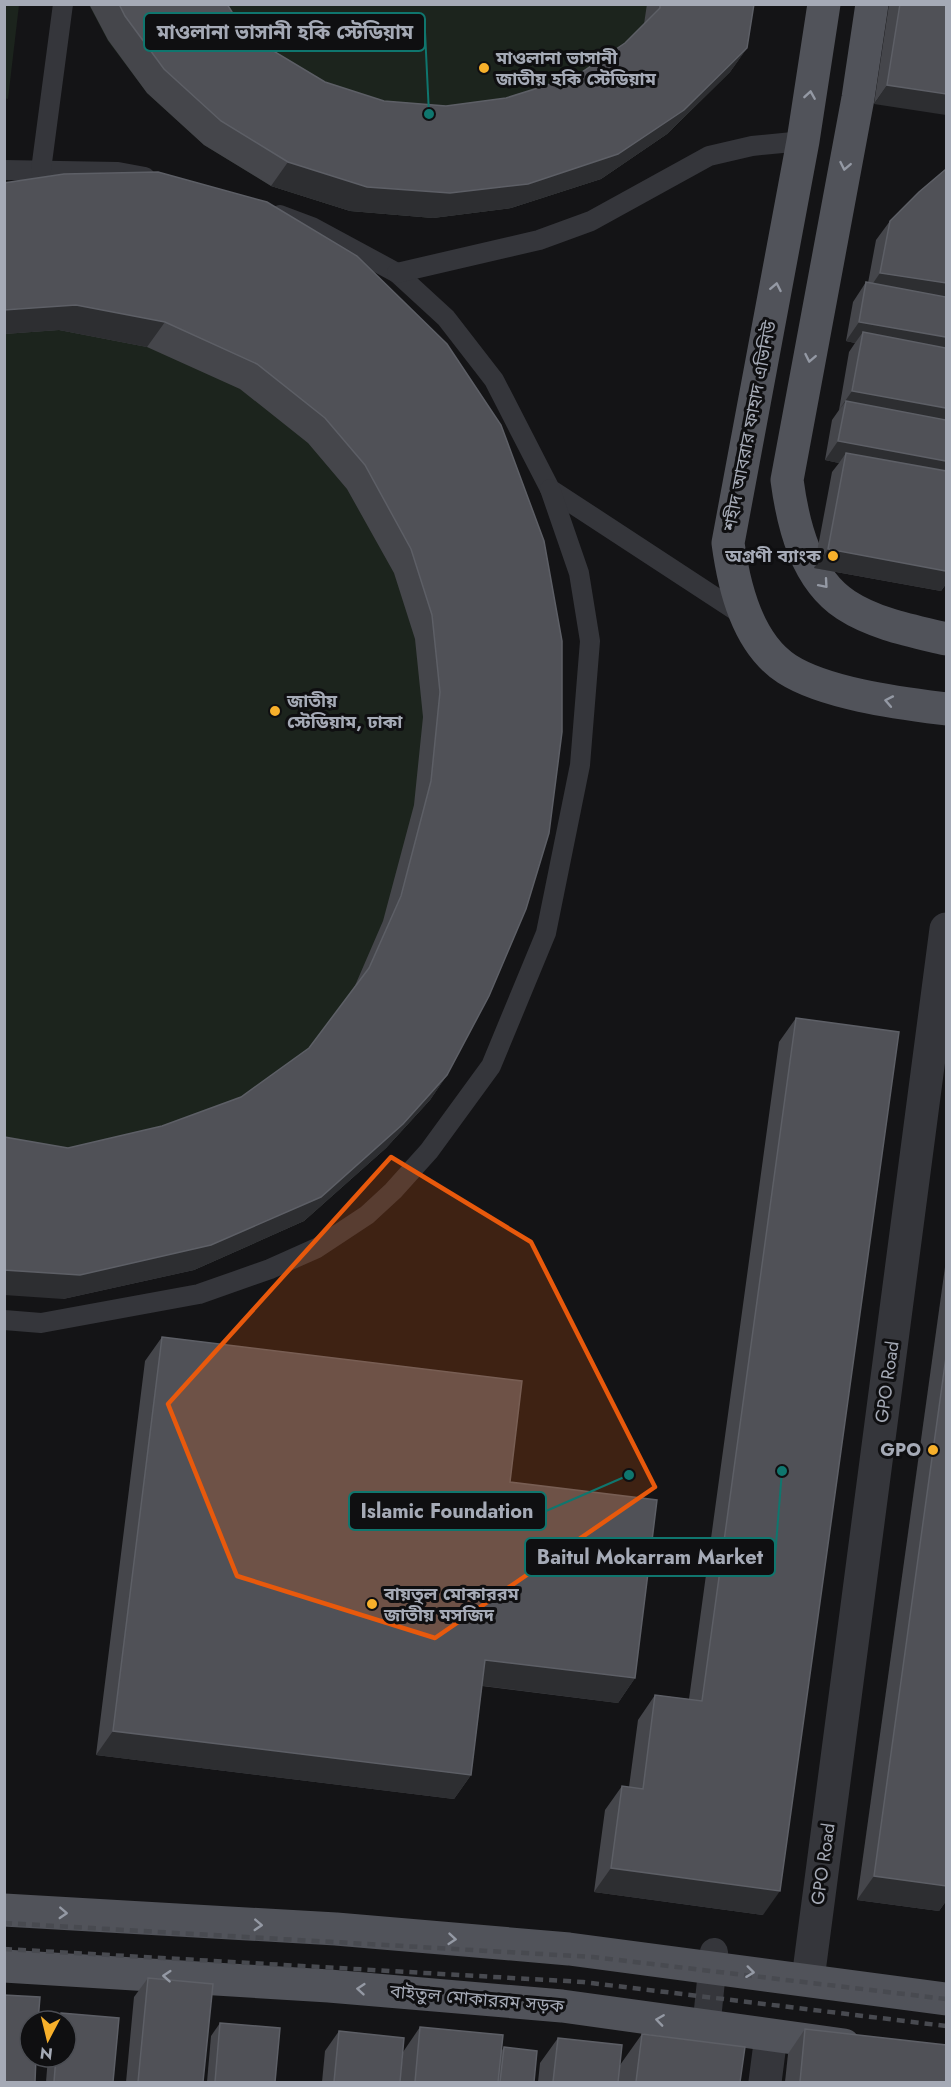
<svg xmlns="http://www.w3.org/2000/svg" width="951" height="2087" viewBox="0 0 951 2087" font-family="Jost,'Noto Sans Bengali',sans-serif">
<style>
.green{fill:#1c241d}
.lines{fill:none;stroke-linecap:round;stroke-linejoin:round}
.service{stroke:#35363b;stroke-width:20}
.pedestrian{stroke:#35363b;stroke-width:28}
.minor{stroke:#35363b;stroke-width:33}
.primary{stroke:#51535a;stroke-width:33}
.rail{stroke:#484a50;stroke-width:4.5;stroke-dasharray:8 6;stroke-linecap:butt}
.wall{fill:#45464b}
.shaded-wall{fill:#2d2e31}
.building{fill:#505157;stroke:#5d5f66;stroke-width:1.5}
.oneway{stroke:#9499a4}
.marked{fill:#e8590c;fill-opacity:0.2;stroke:#e8590c;stroke-width:4.5;stroke-linejoin:round}
.poi-dot{fill:#f7b02b;stroke:#0f0f11;stroke-width:2}
.labels{text-anchor:middle;dominant-baseline:central;stroke-width:6;stroke-linejoin:round;paint-order:stroke}
.poi-label{font-size:18px;font-weight:bold;fill:#a5aab6;stroke:#0f0f11;text-anchor:start}
.street-label{font-size:18px;fill:#a5aab6;stroke:#0f0f11}
.leader{fill:none;stroke:#0f766e;stroke-width:2}
.callout-dot{fill:#0f766e;stroke:#0f0f11;stroke-width:2}
.callout{fill:#0f0f11;stroke:#0f766e;stroke-width:2}
.callout-label{font-size:20px;text-anchor:middle;font-weight:bold;fill:#a5aab6}
</style>
<rect width="100%" height="100%" fill="#141416"/>
<g class="green">
<polygon points="5,4 19,5 8,99 4,98"/>
<polygon points="89,5 741,5 730,72 667,134 601,179 511,208 433,218 350,211 271,186 204,145 147,93 108,41"/>
<polygon points="5,205 430,368 472,1021 430,1100 386,1148 304,1221 194,1270 5,1295"/>
</g>
<g class="lines">
<g class="service">
<polyline points="4,170 118,172 145,177"/>
<polyline points="41,170 63,4"/>
<polyline points="280,215 312,227 397,273 446,318 494,380 550,489 747,618"/>
<polyline points="397,273 539,240 591,221 709,156 752,146 803,141"/>
<polyline points="4,1320 41,1323 199,1294 270,1269 317,1248 367,1215 393,1191 429,1151 491,1066 546,933 580,765 590,641 579,573 550,489"/>
</g>
<polyline class="pedestrian" points="704,2048 714,1952"/>
<g class="minor">
<polyline points="808,1979 946,929"/>
<polyline points="765,2082 771,2036"/>
</g>
<g class="primary">
<path d="M 824,4 L 803,141 L 728,543 C 734,587 747,643 787,669 C 826,694 900,703 946,709"/>
<path d="M 872,4 L 858,98 L 787,480 C 793,525 806,579 846,605 C 875,624 913,631 946,639"/>
<polyline points="4,1910 336,1929 569,1949 946,1999"/>
<polyline points="4,1966 329,1986 562,2006 844,2045"/>
</g>
<g class="rail">
<polyline points="4,1923 593,1957 946,1999"/>
<polyline points="4,1949 583,1982 946,2026"/>
</g>
</g>
<g class="wall">
<polygon points="89,4 227,4 232,12 275,52 325,82 384,101 446,106 506,98 576,76 625,43 644,24 647,4 754,4 747,48 730,72 667,134 601,179 511,208 433,218 350,211 271,186 204,145 147,93 108,40"/>
<polygon points="889,4 946,4 874,104"/>
<polygon points="946,169 946,584 941,591 814,568 832,472 839,463 825,460 832,420 839,410 849,352 855,343 846,341 853,302 866,282 868,283 876,240 890,221"/>
<polygon points="4,183 447,344 447,1075 430,1100 386,1148 304,1221 194,1270 63,1299 68,1148 162,1126 241,1097 309,1048 354,988 383,921 414,805 423,717 415,639 394,573 347,489 308,443 240,389 147,347 59,330 4,334"/>
<polygon points="796,1018 763,1915 594,1892 605,1810 622,1786 629,1787 638,1720 655,1695 689,1699 779,1042"/>
<polygon points="946,1260 946,1901 939,1911 857,1900"/>
<polygon points="162,1337 510,1482 635,1678 618,1703 482,1686 471,1775 454,1799 96,1755 145,1361"/>
<polygon points="148,1978 203,2082 126,2082 134,1997"/>
<polygon points="61,2013 113,2082 46,2082 48,2057 66,2057 66,2021 55,2021"/>
<polygon points="220,2023 275,2082 207,2082 211,2036"/>
<polygon points="420,2027 501,2052 504,2047 534,2082 400,2082 403,2052"/>
<polygon points="805,2029 946,2082 785,2082 788,2054"/>
<polygon points="339,2031 400,2082 322,2082 325,2051"/>
<polygon points="642,2034 740,2082 538,2082 540,2063 558,2038 620,2065"/>
</g>
<g class="shaded-wall">
<polygon points="747,48 730,72 667,134 601,179 511,208 433,218 350,211 271,186 288,162"/>
<polygon points="887,85 946,94 946,115 874,104"/>
<polygon points="880,273 946,283 946,305 867,292"/>
<polygon points="76,305 165,322 147,347 59,330 4,334 4,310"/>
<polygon points="859,322 946,337 946,359 863,332 855,343 846,341"/>
<polygon points="852,391 946,408 946,430 846,401 839,410"/>
<polygon points="838,441 946,461 946,482 846,453 839,463 825,460"/>
<polygon points="828,549 946,571 946,584 941,591 814,568"/>
<polygon points="447,1075 430,1100 386,1148 304,1221 194,1270 63,1299 4,1295 4,1270"/>
<polygon points="485,1660 635,1678 618,1703 468,1684"/>
<polygon points="113,1731 471,1775 454,1799 96,1755"/>
<polygon points="611,1868 780,1891 763,1915 594,1892"/>
<polygon points="874,1876 946,1886 946,1901 939,1911 857,1900"/>
</g>
<g class="building">
<polygon points="119,4 227,4 232,12 275,52 325,82 384,101 446,106 506,98 576,76 625,43 660,8 660,4 754,4 747,48 684,110 618,154 528,184 450,193 367,187 288,162 221,121 164,69 125,16"/>
<polygon points="900,4 946,4 946,94 887,85"/>
<polygon points="946,169 946,283 880,273 890,221 919,192"/>
<polygon points="158,172 267,202 357,256 447,344 501,425 544,541 562,641 562,732 549,833 526,909 489,996 447,1075 403,1124 321,1197 211,1245 80,1275 4,1270 4,1137 68,1148 162,1126 241,1097 309,1048 369,968 401,896 431,781 440,692 432,615 411,549 365,465 325,418 257,364 165,322 76,305 4,310 4,183 64,174"/>
<polygon points="866,282 946,297 946,337 859,322"/>
<polygon points="863,332 946,348 946,408 852,391"/>
<polygon points="846,401 946,420 946,461 838,441"/>
<polygon points="846,453 946,471 946,571 828,549"/>
<polygon points="796,1018 899,1032 780,1891 611,1868 622,1786 643,1789 655,1695 702,1701"/>
<polygon points="162,1337 522,1381 510,1482 657,1500 635,1678 485,1660 471,1775 113,1731"/>
<polygon points="946,1357 946,1886 874,1876"/>
<polygon points="148,1978 213,1984 203,2082 138,2082"/>
<polygon points="4,1995 40,1997 38,2021 30,2021 30,2057 36,2057 35,2082 4,2082"/>
<polygon points="61,2013 119,2018 113,2082 54,2082 56,2057 66,2057 66,2021 60,2021"/>
<polygon points="220,2023 280,2028 275,2082 215,2082"/>
<polygon points="420,2027 503,2035 498,2082 415,2082"/>
<polygon points="805,2029 946,2045 946,2082 800,2082"/>
<polygon points="339,2031 404,2038 400,2082 334,2082"/>
<polygon points="642,2034 745,2047 740,2082 636,2082"/>
<polygon points="558,2038 622,2045 618,2082 553,2082"/>
<polygon points="504,2047 537,2051 534,2082 500,2082"/>
</g>
<defs><path id="oneway-chevron" d="M-2-3.5L2.5 0L-2 3.5" fill="none" stroke-width="1.6" stroke-linecap="round" stroke-linejoin="round" transform="scale(1.5)"/></defs>
<g class="oneway">
<use href="#oneway-chevron" transform="translate(810 95) rotate(-81)"/>
<use href="#oneway-chevron" transform="translate(845 166) rotate(101)"/>
<use href="#oneway-chevron" transform="translate(776 287) rotate(-79)"/>
<use href="#oneway-chevron" transform="translate(810 358) rotate(101)"/>
<use href="#oneway-chevron" transform="translate(824 584) rotate(49)"/>
<use href="#oneway-chevron" transform="translate(889 701) rotate(-169)"/>
<use href="#oneway-chevron" transform="translate(63 1913) rotate(3)"/>
<use href="#oneway-chevron" transform="translate(258 1925) rotate(3)"/>
<use href="#oneway-chevron" transform="translate(452 1939) rotate(5)"/>
<use href="#oneway-chevron" transform="translate(750 1972) rotate(7)"/>
<use href="#oneway-chevron" transform="translate(167 1976) rotate(-176)"/>
<use href="#oneway-chevron" transform="translate(361 1989) rotate(-175)"/>
<use href="#oneway-chevron" transform="translate(660 2020) rotate(-172)"/>
</g>
<path class="marked" d="M 391,1157 L 531,1242 L 655,1487 L 435,1638 L 237,1576 L 168,1404 Z"/>
<g class="poi-dot">
<circle cx="484" cy="68" r="6"/>
<circle cx="833" cy="556" r="6"/>
<circle cx="275" cy="711" r="6"/>
<circle cx="933" cy="1450" r="6"/>
<circle cx="372" cy="1604" r="6"/>
</g>
<g class="labels">
<g class="poi-label">
<text x="496" y="58">মাওলানা ভাসানী<tspan x="496" dy="21">জাতীয় হকি স্টেডিয়াম</tspan></text>
<text x="821" y="556" text-anchor="end">অগ্রণী ব্যাংক</text>
<text x="287" y="701">জাতীয়<tspan x="287" dy="21">স্টেডিয়াম, ঢাকা</tspan></text>
<text x="921" y="1450" text-anchor="end">GPO</text>
<text x="384" y="1594">বায়তুল মোকাররম<tspan x="384" dy="21">জাতীয় মসজিদ</tspan></text>
</g>
<g class="street-label">
<text transform="translate(750 426) rotate(-79)">শহীদ আবরার ফাহাদ এভিনিউ</text>
<text transform="translate(887 1382) rotate(-82)">GPO Road</text>
<text transform="translate(823 1864) rotate(-82)">GPO Road</text>
<text transform="translate(477 1999) rotate(5)">বাইতুল মোকাররম সড়ক</text>
</g>
</g>
<path class="leader" d="M429 114L425 32M629 1475L546 1511M782 1471L775 1557"/>
<g class="callout-dot">
<circle cx="429" cy="114" r="6"/>
<circle cx="629" cy="1475" r="6"/>
<circle cx="782" cy="1471" r="6"/>
</g>
<g class="callout">
<rect x="144" y="13" width="281" height="38" rx="6"/>
<rect x="349" y="1492" width="197" height="38" rx="6"/>
<rect x="525" y="1538" width="250" height="38" rx="6"/>
</g>
<g class="callout-label">
<text x="285" y="39">মাওলানা ভাসানী হকি স্টেডিয়াম</text>
<text x="447" y="1518">Islamic Foundation</text>
<text x="650" y="1564">Baitul Mokarram Market</text>
</g>
<rect width="951" height="2087" fill="none" stroke="#a5aab6" stroke-width="12"/>
<g transform="translate(48 2039) rotate(187)"><circle r="28" fill="#0f0f11" stroke="#4b4d53" stroke-width="1.5"/>
<path d="M0-4.5L10 22L0 15L-10 22Z" fill="#f7b02b"/>
<text y="-9" font-size="16" font-weight="bold" text-anchor="middle" fill="#a5aab6">N</text>
</g>
</svg>
